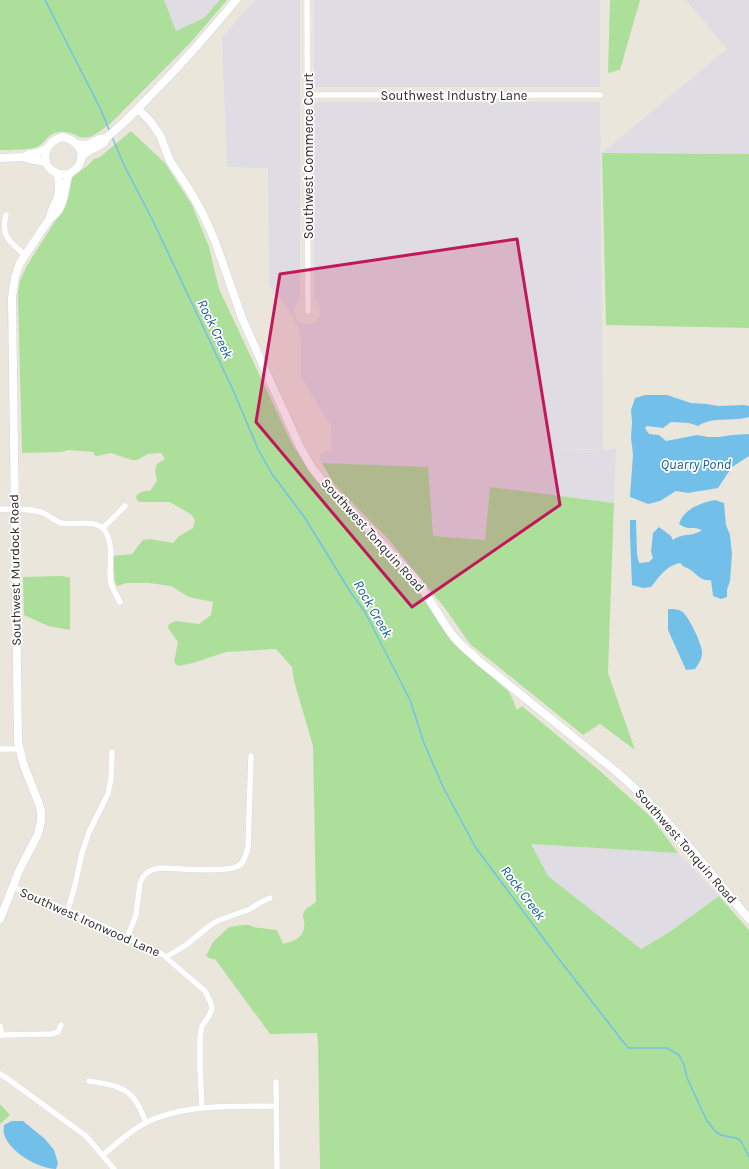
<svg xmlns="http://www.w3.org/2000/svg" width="749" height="1169" viewBox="0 0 749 1169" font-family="Karla,sans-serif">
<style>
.industrial{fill:#dfdce4}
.green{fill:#ace09a}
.water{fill:#72c0ea}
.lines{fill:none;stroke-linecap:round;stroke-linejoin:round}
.stream{stroke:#72c0ea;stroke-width:1.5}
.minor-casing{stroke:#d1d3e2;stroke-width:6}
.secondary-casing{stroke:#d1d3e2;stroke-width:9}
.minor{stroke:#fff;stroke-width:5.5}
.secondary{stroke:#fff;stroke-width:8}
.marked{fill:#c2185b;fill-opacity:0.2;stroke:#c2185b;stroke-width:3;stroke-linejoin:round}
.labels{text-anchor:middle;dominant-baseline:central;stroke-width:3.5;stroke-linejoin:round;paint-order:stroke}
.street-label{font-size:13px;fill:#2a2a2a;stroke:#fff}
.water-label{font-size:14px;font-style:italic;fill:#125d95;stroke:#fff}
</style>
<rect width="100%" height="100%" fill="#ebe6dc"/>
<g class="industrial">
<polygon points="164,0 220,0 204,18 176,31"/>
<polygon points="255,0 300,0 300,299 295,306 294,312 297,320 303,324 310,324 316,321 319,318 321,312 319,305 314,298 314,106 316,103 319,102 600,102 603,449 529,450 603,450 616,449 614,503 490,487 485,540 432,536 428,467 322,463 319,455 331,450 331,426 301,377 301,342 298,325 294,320 291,313 269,285 268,168 227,167 222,37"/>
<polygon points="314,0 600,0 600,87 316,87 314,83"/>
<polygon points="686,0 749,0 749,154 602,153 727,49"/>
<polygon points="530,844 678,853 719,896 668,933 641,949 548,876"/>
</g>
<g class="green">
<path d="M 0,0 L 164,0 L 176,31 L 204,18 L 220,0 L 227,0 L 191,42 L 110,124 C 101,130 92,140 80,137 C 73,134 67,131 59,132 C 46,134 46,143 37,147 C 29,150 10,150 0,150 Z"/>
<polygon points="610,0 640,0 620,70 608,73"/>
<path d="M 131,131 L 165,163 L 192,205 L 209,247 L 219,289 L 292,444 L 306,466 L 319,483 L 399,567 L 416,588 L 452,642 L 509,692 L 513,700 L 517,710 L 522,706 L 600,771 L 651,817 L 678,853 L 531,844 L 548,876 L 641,949 L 668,933 L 719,896 L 749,930 L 749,1169 L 320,1169 L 318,1042 L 317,1033 L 270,1034 L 215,959 L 211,959 L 206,956 L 213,942 L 229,927 L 243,925 L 249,925 L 253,927 L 277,930 L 283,944 C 296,941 306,937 304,921 C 303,918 302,915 304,912 C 306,908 312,905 316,902 L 313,746 L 294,681 L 292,667 L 276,649 L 226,652 L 193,663 L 178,666 L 174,662 L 178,642 L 168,628 L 169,624 L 176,621 L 199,624 L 211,615 L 213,602 L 189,597 L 171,586 L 149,583 L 127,583 L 117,586 L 115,582 L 113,556 L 132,554 L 143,540 L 150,539 L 173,543 L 179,536 L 193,528 L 195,521 L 192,515 L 170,502 L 140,502 L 137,500 L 136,496 C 140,492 144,490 150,491 L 157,481 L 155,470 L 157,464 L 165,459 L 161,453 L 148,454 L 137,460 L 132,460 L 111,453 L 97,456 L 94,455 L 94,452 L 68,450 L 61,452 L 22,453 L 18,294 L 20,281 L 26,267 L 66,204 L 69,196 L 72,177 L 87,166 L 94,159 L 100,157 L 107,151 Z"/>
<polygon points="602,153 749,154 749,328 606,325"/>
<polygon points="322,463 428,467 433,536 485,540 490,487 614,503 608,673 635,750 600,724 583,735 470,644 444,607 388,539 334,484"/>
<polygon points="62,576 70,578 70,630 48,626 24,615 23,577"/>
<polygon points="0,1104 10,1115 0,1124"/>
</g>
<g class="water">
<path d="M 645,395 L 667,395 L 691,403 L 707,404 L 718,406 L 744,405 L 749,406 L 749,417 C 732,422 713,416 698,426 L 689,423 L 671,422 L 663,428 L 647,426 L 645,428 L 649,434 L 659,435 L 666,441 L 697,435 L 708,437 L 719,437 L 732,435 L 749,434 L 749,456 L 732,467 L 718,488 L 688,493 L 676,491 L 660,501 L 648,504 L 630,497 L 633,454 L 631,438 L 632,422 L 631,410 L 635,398 Z"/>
<path d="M 715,500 L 724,503 L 726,525 L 730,535 L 732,554 L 731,568 L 730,581 L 727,590 L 727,597 L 721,599 L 713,596 L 711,580 C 698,582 695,569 684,567 L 680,563 C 667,565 659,577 651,587 L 643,588 L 632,585 L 630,535 L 630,520 L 636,520 L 637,554 L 639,563 L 649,562 L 653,558 L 651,552 L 653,533 L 659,527 L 671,536 L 673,540 C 681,533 693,537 702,530 C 694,526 688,531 679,524 C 684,509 700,503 715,500 Z"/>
<path d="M 668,609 C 672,609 678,609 681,611 C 688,614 702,644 702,652 C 702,660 699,663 695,669 L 686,670 L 668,630 Z"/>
<path d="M 12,1121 L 23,1121 L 45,1139 L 54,1150 L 58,1163 L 56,1169 C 39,1169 9,1152 4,1134 C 3,1132 4,1128 4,1125 Z"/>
</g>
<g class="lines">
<g class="stream">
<polyline points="45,0 101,110 110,132"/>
<polyline points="112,137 124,165 152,219 233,390 258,449 272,474 305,518 351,593 365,612 410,700 424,743 443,787 476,848 555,954 628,1048 667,1048 679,1055 684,1065 687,1078 707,1121 716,1132 721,1135 736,1138 741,1141 749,1157"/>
</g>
<defs>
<g id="minor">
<polyline points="307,0 308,311"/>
<polyline points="307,95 600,95"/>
<path d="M 6,215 C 0,236 11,243 25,255"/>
<path d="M 0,509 C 14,510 29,507 43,513 C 49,515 54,521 61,523 C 77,526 101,516 108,537 C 114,551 108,568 111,583 C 113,590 117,596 120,602"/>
<polyline points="103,528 125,506"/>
<polyline points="0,749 19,749"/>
<polyline points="13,887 90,920 162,954 205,991 210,1001 212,1008 209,1016 202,1026 200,1037 200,1067 202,1107"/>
<polyline points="68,910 75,885 82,853 89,832 108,794 111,779 112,752"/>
<path d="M 127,938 L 136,915 L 140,883 C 144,873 150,869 161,868 C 176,868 227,873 238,866 C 244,863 246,855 248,848 L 251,756"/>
<polyline points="166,957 186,945 208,927 217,921 250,909 261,902 270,898"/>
<polyline points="0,1026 2,1035"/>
<polyline points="0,1035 51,1034 58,1032 61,1025"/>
<polyline points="0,1074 8,1079 86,1136 114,1169"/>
<path d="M 89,1081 C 106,1084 125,1085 135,1100 C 140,1107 143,1115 146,1123"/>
<polyline points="276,1082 277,1169"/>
<path d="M 103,1155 C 117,1143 131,1130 147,1122 C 189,1103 232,1107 276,1106"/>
</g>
<g id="secondary">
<path d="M 138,109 L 150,121 L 160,135 L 170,161 L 190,191 L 203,214 L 215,241 L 242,318 L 266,372 L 300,447 L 312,468 L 320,478 L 414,577 C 429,596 439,618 454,637 C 461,646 471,653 479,661 L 618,773 C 667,816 707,869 749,919"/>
<path d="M 63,137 C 76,140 87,152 79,165 C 77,169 72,172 69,174 C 65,174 61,175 57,173 C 38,166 43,141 63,137 Z"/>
<polyline points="77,144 87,145 100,139 106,138"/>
<path d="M 24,157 C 31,161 39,160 46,162"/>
<polyline points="0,158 24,157 29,154 37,153 46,149"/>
<path d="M 81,158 L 84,154 L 104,143 L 106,138 C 121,126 135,112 148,98 C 179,67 208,34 236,0"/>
<path d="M 50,218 C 50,213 52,211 54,206 C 60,195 61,185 57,173"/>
<path d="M 0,919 L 19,871 L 38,834 L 41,821 L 41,811 L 39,804 L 23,763 L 18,742 L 12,297 L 15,277 L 20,263 L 50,218 C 66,210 63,188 69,174"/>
</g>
</defs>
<use href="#minor" class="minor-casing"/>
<use href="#secondary" class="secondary-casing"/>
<use href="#minor" class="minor"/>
<use href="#secondary" class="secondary"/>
</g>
<path class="marked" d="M 517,239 L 560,505 L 412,607 L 256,422 L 280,274 Z"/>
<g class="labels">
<g class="street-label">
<text x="454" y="95">Southwest Industry Lane</text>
<text transform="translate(308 156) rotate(-90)">Southwest Commerce Court</text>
<text transform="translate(373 535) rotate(48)">Southwest Tonquin Road</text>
<text transform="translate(15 570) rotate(-91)">Southwest Murdock Road</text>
<text transform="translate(686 846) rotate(49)">Southwest Tonquin Road</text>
<text transform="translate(90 922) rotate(24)">Southwest Ironwood Lane</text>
</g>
<g class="water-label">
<text transform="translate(215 329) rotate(64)">Rock Creek</text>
<text x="696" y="464">Quarry Pond</text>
<text transform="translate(373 609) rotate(60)">Rock Creek</text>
<text transform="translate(523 893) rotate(53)">Rock Creek</text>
</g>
</g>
</svg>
